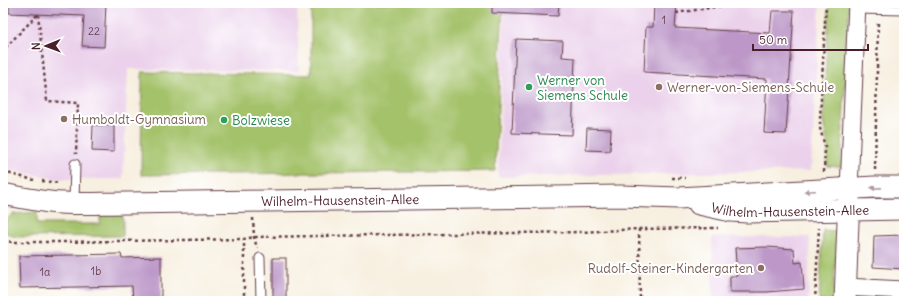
<svg xmlns="http://www.w3.org/2000/svg" width="907" height="304" viewBox="0 0 907 304" font-family="Delius,sans-serif">
<style>
.built{fill:#ebd1eb}
.green{fill:#a4c26a;stroke:#77704a}
.building{fill:#bc97c8}
.lines{fill:none;stroke-linecap:round;stroke-linejoin:round}
.service-casing{stroke:#643e46;stroke-width:11}
.minor-casing{stroke:#643e46;stroke-width:19}
.tertiary-casing{stroke:#643e46;stroke-width:23}
.path{stroke:#643e46;stroke-width:2.5;stroke-dasharray:3 3;stroke-linecap:butt}
.service{stroke:#fff;stroke-width:9}
.minor{stroke:#fff;stroke-width:17}
.tertiary{stroke:#fff;stroke-width:21}
.oneway{fill:#ae9aa0}
.leisure-dot{fill:#2e9e5b;stroke:#fff;stroke-width:1.5}
.education-dot{fill:#8d6e63;stroke:#fff;stroke-width:1.5}
.labels{text-anchor:middle;dominant-baseline:central;stroke-width:4;stroke-linejoin:round;paint-order:stroke}
.number-label{font-size:11px;fill:#663d52}
.leisure-label{font-size:13px;fill:#27864d;stroke:#fff;text-anchor:start}
.education-label{font-size:13px;fill:#785e54;stroke:#fff;text-anchor:start}
.street-label{font-size:13px;fill:#4a1f2b;stroke:#fff}
</style>
<rect width="100%" height="100%" fill="#fff"/>
<filter id="ink" filterUnits="userSpaceOnUse"><feTurbulence type="fractalNoise" baseFrequency=".025" numOctaves="2"/><feDisplacementMap in="SourceGraphic" scale="8" xChannelSelector="R" yChannelSelector="G"/><feConvolveMatrix kernelMatrix="1 2 1 2 8 2 1 2 1" color-interpolation-filters="sRGB"/></filter>
<filter id="wash" filterUnits="userSpaceOnUse"><feTurbulence type="fractalNoise" baseFrequency=".012" numOctaves="4" result="noise"/><feDisplacementMap in="SourceGraphic" scale="16" xChannelSelector="R" yChannelSelector="G"/><feGaussianBlur stdDeviation="0.9" result="paint"/><feColorMatrix in="noise" values="0 0 0 0 0 0 0 0 0 0 0 0 0 0 0 0 0 1.4 0 .05"/><feComposite in="paint" operator="in"/></filter>
<g filter="url(#wash)">
<rect width="100%" height="100%" fill="#f7efdf"/>
<g class="built">
<polygon points="3,3 297,3 299,71 128,69 123,179 59,179 36,175 10,170 3,167"/>
<polygon points="505,3 820,3 811,171 756,172 498,177"/>
<polygon points="712,237 810,237 808,301 646,301 646,300 713,300"/>
</g>
<g class="green">
<polygon points="311,3 503,3 495,171 141,175 142,72 311,75"/>
<polygon points="829,3 849,3 841,167 827,166 828,148 823,121"/>
<polygon points="37,212 37,224 100,224 100,213 121,213 123,220 123,236 15,237 6,233 6,221 12,214"/>
<polygon points="823,230 837,231 833,301 819,301"/>
</g>
<g id="blocks">
<g class="building">
<polygon points="9,3 106,3 104,47 82,46 84,16 9,13"/>
<polygon points="492,3 559,3 558,16 492,13"/>
<polygon points="654,3 677,3 675,28 770,33 772,11 794,11 786,134 764,133 767,79 644,72 646,27 653,27"/>
<polygon points="516,39 563,41 562,57 575,58 572,135 512,133"/>
<polygon points="93,125 114,126 114,152 92,151"/>
<polygon points="587,128 611,129 610,151 586,150"/>
<polygon points="904,235 904,269 873,267 874,236"/>
<polygon points="767,247 794,249 795,263 802,262 804,289 767,292 730,292 730,276 737,276 735,248"/>
<polygon points="121,254 122,258 161,257 161,301 133,301 132,286 20,288 19,256"/>
<rect x="273" y="258" width="13" height="43"/>
</g>
</g>
</g>
<g filter="url(#ink)">
<use href="#blocks" fill-opacity="0" stroke="#643e46" stroke-width="1"/>
<g class="lines">
<defs>
<g id="service">
<polyline points="856,9 904,10"/>
<polyline points="74,203 75,164"/>
<polyline points="260,258 261,301"/>
</g>
<g id="minor">
<polyline points="849,189 857,3"/>
<polyline points="845,287 904,290"/>
</g>
<g id="tertiary">
<path id="s1" d="M 3,194 C 18,197 33,200 49,202 C 74,205 100,203 126,203 L 622,196 L 678,198 L 875,187 L 904,187"/>
<path id="s2" d="M 699,204 L 731,211 L 747,212 L 904,209"/>
<polyline points="845,301 849,195"/>
</g>
</defs>
<use href="#service" class="service-casing"/>
<use href="#minor" class="minor-casing"/>
<use href="#tertiary" class="tertiary-casing"/>
<g class="path">
<polyline points="676,13 741,3"/>
<polyline points="38,14 47,101 78,103 76,154"/>
<polyline points="3,89 5,48 38,14"/>
<polyline points="875,170 878,21"/>
<polyline points="3,172 34,180"/>
<polyline points="824,172 825,147 820,128 820,119 826,3"/>
<polyline points="672,178 685,178"/>
<polyline points="42,181 59,183"/>
<polyline points="253,218 254,237 257,248"/>
<polyline points="639,229 640,301"/>
<polyline points="3,241 13,242 59,242 244,239 254,237 581,232 639,229 718,228"/>
<polyline points="244,301 244,239"/>
<polyline points="815,301 819,228"/>
</g>
<use href="#service" class="service"/>
<use href="#minor" class="minor"/>
<use href="#tertiary" class="tertiary"/>
</g>
<defs><path id="oneway-solid" d="M-6-.8H1V-3.2L6.5 0L1 3.2V.8H-6Z"/></defs>
<g class="oneway">
<use href="#oneway-solid" transform="translate(876 188) rotate(179)"/>
<use href="#oneway-solid" transform="translate(810 191) rotate(177)"/>
</g>
</g>
<g class="leisure-dot">
<circle cx="529" cy="87" r="4"/>
<circle cx="224" cy="120" r="4"/>
</g>
<g class="education-dot">
<circle cx="659" cy="87" r="4"/>
<circle cx="64" cy="119" r="4"/>
<circle cx="761" cy="268" r="4"/>
</g>
<g class="labels">
<g class="number-label">
<text x="664" y="20">1</text>
<text x="94" y="31">22</text>
<text x="96" y="271">1b</text>
<text x="45" y="272">1a</text>
</g>
<g class="leisure-label">
<text x="537" y="80">Werner von<tspan x="537" dy="15">Siemens Schule</tspan></text>
<text x="232" y="120">Bolzwiese</text>
</g>
<g class="education-label">
<text x="667" y="87">Werner-von-Siemens-Schule</text>
<text x="72" y="119">Humboldt-Gymnasium</text>
<text x="753" y="268" text-anchor="end">Rudolf-Steiner-Kindergarten</text>
</g>
<g class="street-label">
<text stroke="none"><textPath href="#s1" startOffset="338">Wilhelm-Hausenstein-Allee</textPath></text>
<text stroke="none"><textPath href="#s2" startOffset="92">Wilhelm-Hausenstein-Allee</textPath></text>
</g>
</g>
<rect width="907" height="304" fill="none" stroke="#fff" stroke-width="16"/>
<g transform="translate(46 46) rotate(269)" stroke="#ffffff" stroke-width="3" paint-order="stroke">
<path d="M0-3L7 15L0 10L-7 15Z" fill="#4a1f2b"/>
<text y="-6" font-size="11" font-weight="bold" text-anchor="middle" fill="#4a1f2b">N</text>
</g>
<path d="M753 44v6h115v-6" fill="none" stroke="#4a1f2b" stroke-width="2"/>
<text x="759" y="44" font-size="12" fill="#4a1f2b" stroke="#ffffff" stroke-width="3" paint-order="stroke">50 m</text>
</svg>
